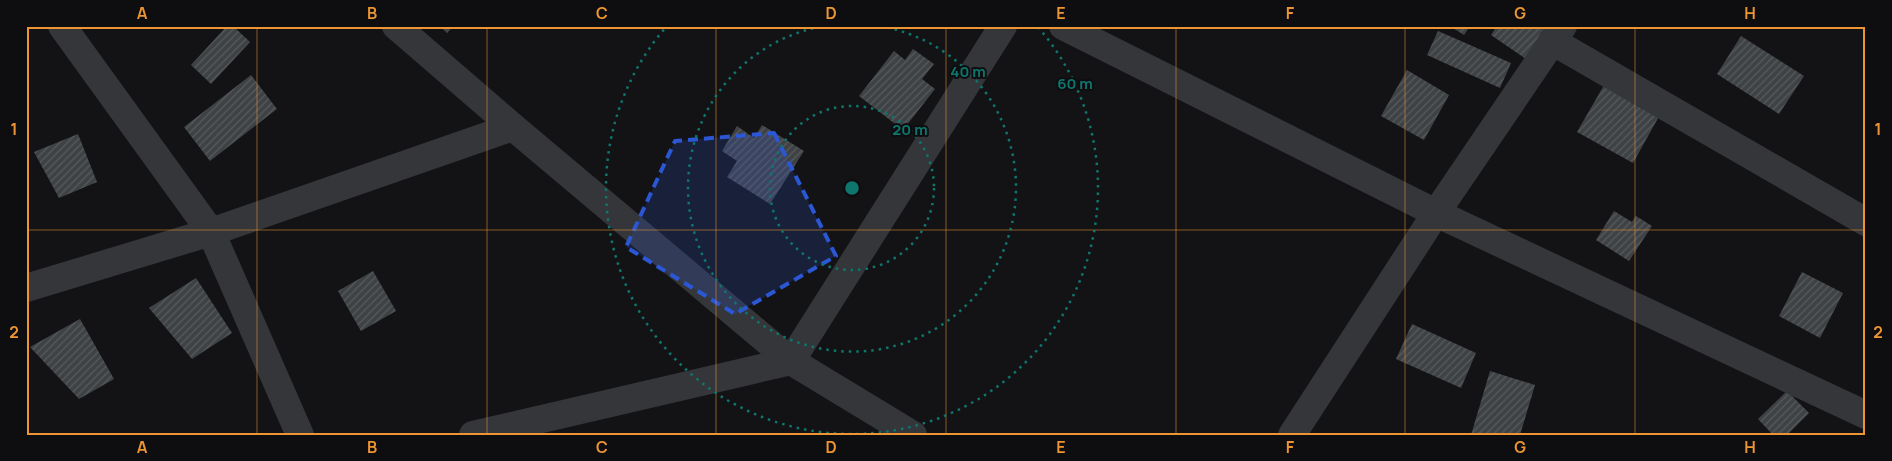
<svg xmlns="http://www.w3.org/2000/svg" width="1892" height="461" viewBox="0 0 1892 461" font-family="Manrope,sans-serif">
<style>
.building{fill:url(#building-hatch)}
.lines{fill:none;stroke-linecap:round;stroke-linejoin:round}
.minor{stroke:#34363a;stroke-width:28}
.marked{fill:#2b57d4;fill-opacity:0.2;stroke:#2b57d4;stroke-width:4;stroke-dasharray:10 6;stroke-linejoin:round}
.grid{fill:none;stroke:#ed9533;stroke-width:1;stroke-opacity:0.55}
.ring{fill:none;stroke:#0f766e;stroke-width:2.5;stroke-dasharray:2.5 5}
.centre{fill:#0f766e;stroke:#0e0e10;stroke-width:2.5}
.ring-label{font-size:15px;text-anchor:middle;font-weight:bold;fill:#0f766e;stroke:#0e0e10;stroke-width:4;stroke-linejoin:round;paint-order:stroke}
.neatline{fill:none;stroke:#ed9533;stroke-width:2}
.grid-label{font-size:16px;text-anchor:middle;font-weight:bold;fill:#ed9533}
</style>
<defs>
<pattern id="building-hatch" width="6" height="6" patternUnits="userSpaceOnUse" patternTransform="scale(1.25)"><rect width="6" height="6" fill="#3f4245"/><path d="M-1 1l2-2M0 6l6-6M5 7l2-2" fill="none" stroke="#585b5e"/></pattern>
</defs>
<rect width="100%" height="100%" fill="#131315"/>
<g class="building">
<polygon points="227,26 233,26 250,42 211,84 191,65"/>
<polygon points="440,26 453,26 447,33"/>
<polygon points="1450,26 1470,26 1464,35"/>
<polygon points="1497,26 1552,26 1529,61 1491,35"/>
<polygon points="1438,31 1511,63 1500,88 1427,55"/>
<polygon points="1741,36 1804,76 1779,114 1717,74"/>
<polygon points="913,49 934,64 922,79 935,89 903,130 859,96 894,51 905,60"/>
<polygon points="1407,70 1449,95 1424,140 1381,116"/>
<polygon points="251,75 277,109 210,161 184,127"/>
<polygon points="1607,80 1662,111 1633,163 1577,132"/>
<polygon points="762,125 804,151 770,204 727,177 737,161 722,151 737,126 754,138"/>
<polygon points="78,134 97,182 59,198 34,152"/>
<polygon points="1614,211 1632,222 1636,216 1652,226 1629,261 1596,240"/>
<polygon points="373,271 396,311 361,331 338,291"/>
<polygon points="1802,272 1843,293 1820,338 1779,316"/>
<polygon points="196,278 232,333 192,359 149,308"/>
<polygon points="80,319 114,379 79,399 30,347"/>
<polygon points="1412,324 1476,353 1461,388 1396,359"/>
<polygon points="1490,371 1535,385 1520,435 1471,435"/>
<polygon points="1787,391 1809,413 1787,435 1773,435 1758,419"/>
</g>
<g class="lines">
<g class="minor">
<polyline points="62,26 211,232 300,435"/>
<polyline points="396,26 513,127 791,361 913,435"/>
<polyline points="1063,26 1436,213 1866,415"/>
<polyline points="1552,41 1866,222"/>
<polyline points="26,288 211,232 513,127"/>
<polyline points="473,435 791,361 1003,26"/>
<polyline points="1292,435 1436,213 1563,26"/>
</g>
</g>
<path class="marked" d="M 774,133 L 836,256 L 735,314 L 626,247 L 675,141 Z"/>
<path class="grid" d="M 257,26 L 257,435M 487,26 L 487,435M 716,26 L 716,435M 946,26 L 946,435M 1176,26 L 1176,435M 1405,26 L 1405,435M 1635,26 L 1635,435M 26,230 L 1866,230"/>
<g class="ring">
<circle cx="852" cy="188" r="82"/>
<path d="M880 26A164 164 0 1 1 824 26"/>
<path d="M1038 27A246 246 0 1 1 666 27"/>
</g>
<circle cx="852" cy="188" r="8" class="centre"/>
<g class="ring-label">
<text x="968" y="77">40 m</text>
<text x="1075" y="89">60 m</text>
<text x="910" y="135">20 m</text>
</g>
<rect width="1892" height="461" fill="none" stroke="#0e0e10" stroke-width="55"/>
<rect x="28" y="28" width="1836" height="406" class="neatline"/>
<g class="grid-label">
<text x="142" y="19">A</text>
<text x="372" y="19">B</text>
<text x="602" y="19">C</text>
<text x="831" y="19">D</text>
<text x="1061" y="19">E</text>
<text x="1290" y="19">F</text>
<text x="1520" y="19">G</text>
<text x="1750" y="19">H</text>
<text x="14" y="135">1</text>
<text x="1878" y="135">1</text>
<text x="14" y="338">2</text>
<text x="1878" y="338">2</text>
<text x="142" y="453">A</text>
<text x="372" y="453">B</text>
<text x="602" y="453">C</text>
<text x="831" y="453">D</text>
<text x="1061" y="453">E</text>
<text x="1290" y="453">F</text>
<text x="1520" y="453">G</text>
<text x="1750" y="453">H</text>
</g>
</svg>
